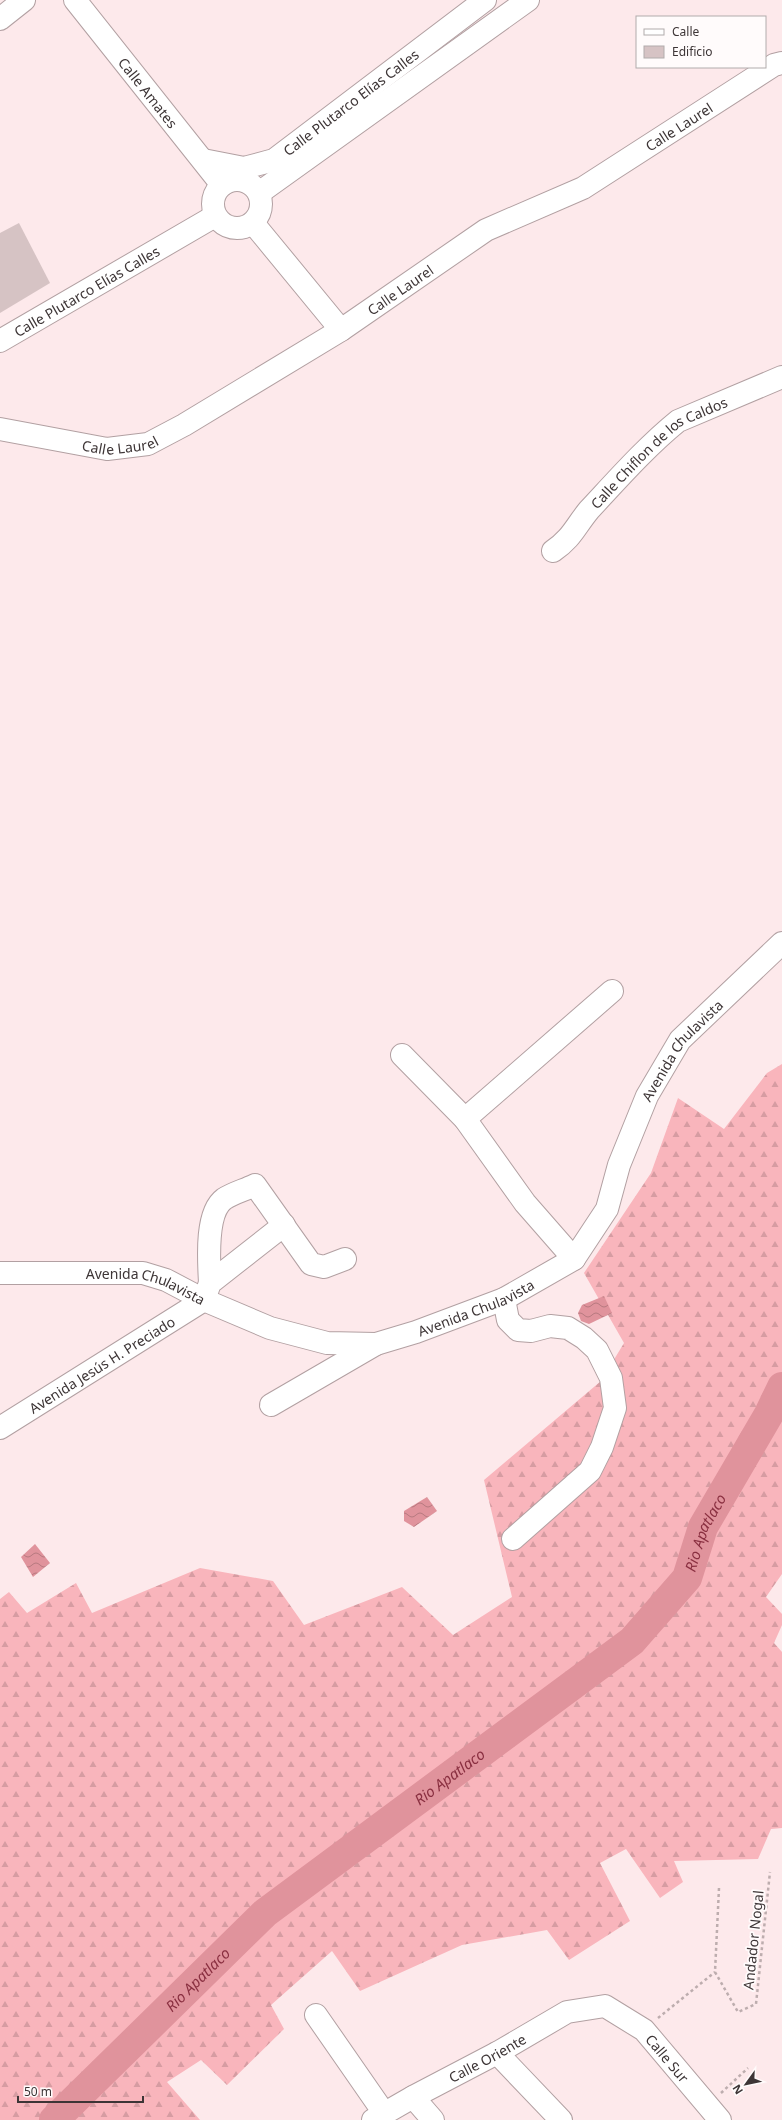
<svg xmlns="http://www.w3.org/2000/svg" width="782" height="2120" viewBox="0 0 782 2120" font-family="'Noto Sans',sans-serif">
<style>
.forest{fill:url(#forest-firs)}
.water{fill:url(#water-waves)}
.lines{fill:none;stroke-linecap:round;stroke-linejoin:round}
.river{stroke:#e0939c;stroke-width:30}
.building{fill:#d6c3c4}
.minor-casing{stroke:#b2a0a2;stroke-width:24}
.path{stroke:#bdadae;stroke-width:2.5;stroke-dasharray:3 3;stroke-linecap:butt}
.minor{stroke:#fff;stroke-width:22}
.labels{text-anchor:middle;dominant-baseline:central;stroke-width:3.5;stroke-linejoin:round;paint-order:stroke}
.street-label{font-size:14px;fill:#3d3536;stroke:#fffbfb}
.water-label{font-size:15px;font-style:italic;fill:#8a3041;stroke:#fffbfb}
</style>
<defs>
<pattern id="forest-firs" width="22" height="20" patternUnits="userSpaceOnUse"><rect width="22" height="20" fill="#f9b5bc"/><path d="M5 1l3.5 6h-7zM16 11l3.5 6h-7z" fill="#d69ca2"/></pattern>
<pattern id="water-waves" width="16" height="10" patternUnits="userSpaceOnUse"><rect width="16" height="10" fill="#e0939c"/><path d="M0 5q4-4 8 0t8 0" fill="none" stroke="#b77980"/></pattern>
</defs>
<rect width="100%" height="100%" fill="#fde9eb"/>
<polygon class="forest" points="782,1064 782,1574 766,1597 782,1614 782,1625 774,1643 782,1652 782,1828 771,1829 758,1859 674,1861 683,1882 660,1898 626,1849 600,1863 630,1921 569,1960 547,1930 462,1945 360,1991 332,1951 271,2005 284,2029 227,2085 201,2060 167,2082 200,2120 0,2120 0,1599 9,1592 27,1613 76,1583 92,1613 200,1568 273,1581 304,1625 402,1587 453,1635 512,1597 484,1480 601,1381 624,1343 584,1273 651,1173 678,1098 724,1129 767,1073"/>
<g class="water">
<polygon points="604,1296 612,1313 589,1324 581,1321 578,1313 582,1305"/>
<polygon points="427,1497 437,1511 414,1527 404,1521 404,1511"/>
<polygon points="35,1544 50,1563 33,1577 21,1557"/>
</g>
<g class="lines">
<path class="river" id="s1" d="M 54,2120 L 265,1913 L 632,1641 L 687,1578 L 703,1527 L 769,1414 L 782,1387"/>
</g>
<polygon class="building" points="19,223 50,283 0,313 0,233"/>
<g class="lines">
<defs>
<g id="minor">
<path id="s2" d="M 75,0 L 222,185"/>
<polyline points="0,19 24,0"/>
<path id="s3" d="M 203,160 L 244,168 L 274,160 L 485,0"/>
<circle cx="237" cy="204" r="24"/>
<polyline points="259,193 528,0"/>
<polyline points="253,223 341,330"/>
<path id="s4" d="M 0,341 L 215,216"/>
<path id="s5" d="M 0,429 L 107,449 L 148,444 L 184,425 L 341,330 L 486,230 L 583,188 L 774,65 L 782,63"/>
<path id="s6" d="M 553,551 C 572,538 575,527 589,510 C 617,480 646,447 678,421 L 782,377"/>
<polyline points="402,1055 465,1119 525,1203 574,1259"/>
<polyline points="465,1119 612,991"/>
<path id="s7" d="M 0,1273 L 143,1273 L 166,1280 L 204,1300 L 270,1328 L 327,1343 L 376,1344 L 416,1332 L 504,1299 L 574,1259 L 607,1209 L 619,1165 L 647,1096 L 680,1040 L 782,943"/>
<path d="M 210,1283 C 209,1262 205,1213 224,1199 C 233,1193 245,1190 255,1185 L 311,1264 L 324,1267 L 345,1259"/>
<polyline points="504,1299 508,1320 518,1330 531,1331 550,1326 568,1328 584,1338 597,1350 611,1378 615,1408 602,1447 590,1471 513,1539"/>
<polyline points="271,1405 376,1344"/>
<path id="s8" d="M 0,1428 L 204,1300 L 210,1283 L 284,1225"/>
<polyline points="316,2015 384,2113"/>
<polyline points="497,2053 561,2120"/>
<polyline points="413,2097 433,2120"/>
<path id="s9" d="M 373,2120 L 413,2097 L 497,2053 L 567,2012 L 605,2006 L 644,2030 L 720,2120"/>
</g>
</defs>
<use href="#minor" class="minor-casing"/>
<g class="path">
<polyline points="719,1888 715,1972 738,2012 756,2004 770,1872"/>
<polyline points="658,2018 715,1972"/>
<polyline points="721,2093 748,2068"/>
</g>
<use href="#minor" class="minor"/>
</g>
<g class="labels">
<g class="street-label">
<text stroke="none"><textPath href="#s2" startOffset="118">Calle Amates</textPath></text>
<text stroke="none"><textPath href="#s3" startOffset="169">Calle Plutarco Elías Calles</textPath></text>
<text stroke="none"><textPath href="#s5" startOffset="770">Calle Laurel</textPath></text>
<text stroke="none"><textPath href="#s5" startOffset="446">Calle Laurel</textPath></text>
<text stroke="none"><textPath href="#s4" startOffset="100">Calle Plutarco Elías Calles</textPath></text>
<text stroke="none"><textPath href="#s5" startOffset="122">Calle Laurel</textPath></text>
<text stroke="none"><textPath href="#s6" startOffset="147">Calle Chiflon de los Caldos</textPath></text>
<text stroke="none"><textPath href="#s7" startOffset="844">Avenida Chulavista</textPath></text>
<text stroke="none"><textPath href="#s7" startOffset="148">Avenida Chulavista</textPath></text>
<text stroke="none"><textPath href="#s7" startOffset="496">Avenida Chulavista</textPath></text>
<text stroke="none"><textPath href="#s8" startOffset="120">Avenida Jesús H. Preciado</textPath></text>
<text transform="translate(753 1940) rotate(-84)">Andador Nogal</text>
<text stroke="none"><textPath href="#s9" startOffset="130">Calle Oriente</textPath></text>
<text stroke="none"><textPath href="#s9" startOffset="343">Calle Sur</textPath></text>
</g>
<g class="water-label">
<text stroke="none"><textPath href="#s1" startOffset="885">Rio Apatlaco</textPath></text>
<text stroke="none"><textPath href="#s1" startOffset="525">Rio Apatlaco</textPath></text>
<text stroke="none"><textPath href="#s1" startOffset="201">Rio Apatlaco</textPath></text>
</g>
</g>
<rect x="636" y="16" width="130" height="52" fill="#fffbfb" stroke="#b1acac"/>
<rect x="644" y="29" width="20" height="6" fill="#ffffff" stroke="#b1acac"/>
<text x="672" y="36" font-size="12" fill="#3d3536">Calle</text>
<rect x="644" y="46" width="20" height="12" fill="#d6c3c4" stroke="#b1acac"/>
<text x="672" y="56" font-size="12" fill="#3d3536">Edificio</text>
<g transform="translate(746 2084) rotate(237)" stroke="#fffbfb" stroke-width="3" paint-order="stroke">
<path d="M0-3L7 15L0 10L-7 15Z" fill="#3d3536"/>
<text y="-6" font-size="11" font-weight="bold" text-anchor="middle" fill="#3d3536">N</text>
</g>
<path d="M18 2096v6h125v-6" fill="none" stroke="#3d3536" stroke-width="2"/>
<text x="24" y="2096" font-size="12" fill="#3d3536" stroke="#fffbfb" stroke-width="3" paint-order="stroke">50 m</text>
</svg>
